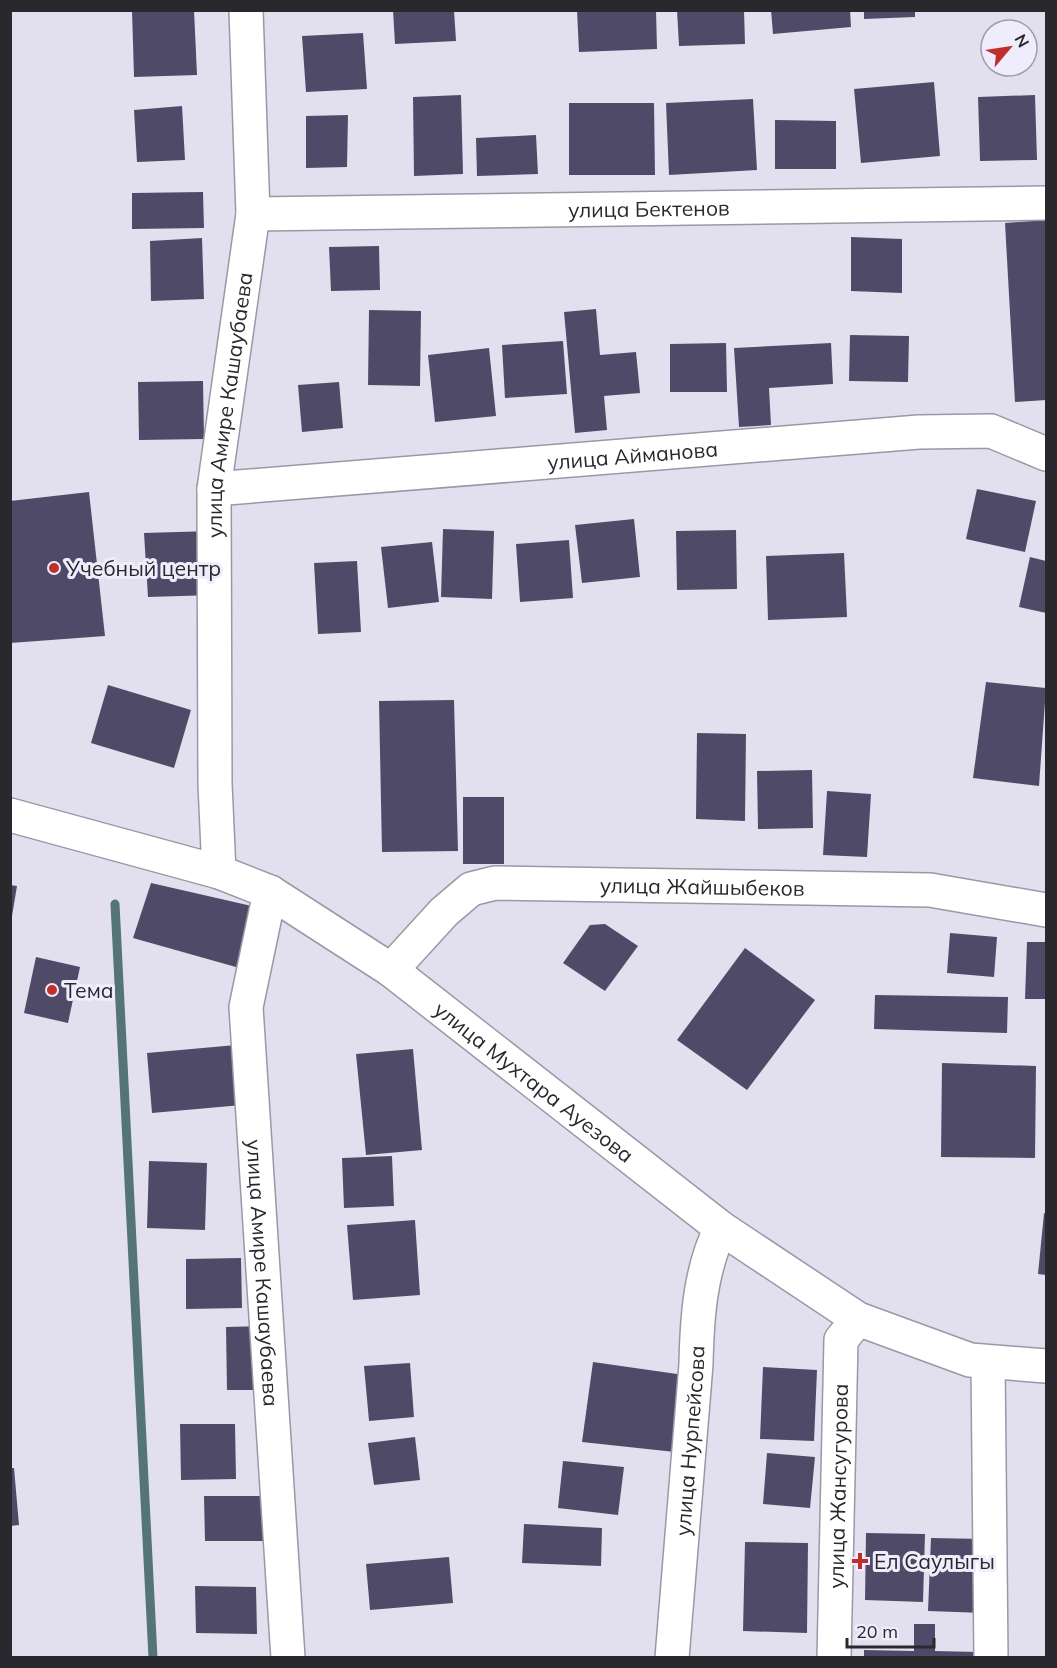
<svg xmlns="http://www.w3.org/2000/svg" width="1057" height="1668" viewBox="0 0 1057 1668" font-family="Mulish,sans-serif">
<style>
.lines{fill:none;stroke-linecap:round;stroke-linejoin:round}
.stream{stroke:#547477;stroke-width:9}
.building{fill:#504a69}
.minor-casing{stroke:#9a98a6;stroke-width:36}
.primary-casing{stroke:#9a98a6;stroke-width:36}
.minor{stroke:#fff;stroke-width:33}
.primary{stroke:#fff;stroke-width:33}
.poi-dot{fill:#be302b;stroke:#efedfc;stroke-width:2}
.labels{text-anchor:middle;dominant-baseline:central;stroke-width:6;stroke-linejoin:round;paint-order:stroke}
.street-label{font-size:21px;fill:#29282d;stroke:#efedfc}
.poi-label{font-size:21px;fill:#29282d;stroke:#efedfc;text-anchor:start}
</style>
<rect width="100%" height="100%" fill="#e2e0ef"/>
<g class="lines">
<polyline class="stream" points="115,904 153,1658"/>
</g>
<g class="building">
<polygon points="132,10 194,10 197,75 134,77"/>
<polygon points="393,10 454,10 456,41 395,44"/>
<polygon points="577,10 656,10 657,49 579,52"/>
<polygon points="677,10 744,10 745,44 679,46"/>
<polygon points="771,10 850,10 851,27 773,34"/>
<polygon points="864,10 915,10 915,17 864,19"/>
<polygon points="363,33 367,89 306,92 302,36"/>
<polygon points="934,82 940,156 861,163 854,89"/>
<polygon points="461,95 463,174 414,176 413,97"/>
<polygon points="1035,95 1037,160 980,161 978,97"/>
<polygon points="753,99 757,170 669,175 666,103"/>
<polygon points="569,103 654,103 655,175 569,175"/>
<polygon points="182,106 185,160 137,162 134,110"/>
<polygon points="348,115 347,167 306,168 306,116"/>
<polygon points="775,120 836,121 836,169 775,169"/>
<polygon points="536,135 538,174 477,176 476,138"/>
<polygon points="203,192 204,228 132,229 132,193"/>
<polygon points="1046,220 1046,400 1015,402 1005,223"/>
<polygon points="851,237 902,239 902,293 851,291"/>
<polygon points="202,238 204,299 151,301 150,241"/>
<polygon points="379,246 380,290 331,291 329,247"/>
<polygon points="596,309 600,355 636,352 640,393 604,396 607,430 575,433 564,312"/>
<polygon points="369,310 421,311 420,386 368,385"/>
<polygon points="850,335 909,336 908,382 849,381"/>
<polygon points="563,341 567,394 505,398 502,345"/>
<polygon points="726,343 727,392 670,392 670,344"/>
<polygon points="831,343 833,384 769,388 771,425 739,427 734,348"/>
<polygon points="489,348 496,416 435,422 428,355"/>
<polygon points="203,381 204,439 139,440 138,382"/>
<polygon points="339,382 343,428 302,432 298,385"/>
<polygon points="977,489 1036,501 1025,552 966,539"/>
<polygon points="89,492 105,636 10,643 10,501"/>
<polygon points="634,519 640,577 582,583 575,525"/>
<polygon points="443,529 494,531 492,599 441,597"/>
<polygon points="736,530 737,589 677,590 676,531"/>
<polygon points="212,531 214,595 148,597 144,533"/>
<polygon points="569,540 573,598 520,602 516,544"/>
<polygon points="432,542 439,602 388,608 381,547"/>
<polygon points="844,553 847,617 768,620 766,556"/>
<polygon points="1030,557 1046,561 1046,613 1019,607"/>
<polygon points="357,561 361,632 318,634 314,563"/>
<polygon points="986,682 1046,688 1039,786 973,778"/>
<polygon points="108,685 191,710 174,768 91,743"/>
<polygon points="454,700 458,851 382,852 379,701"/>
<polygon points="697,733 746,734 745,821 696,819"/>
<polygon points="812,770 813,828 758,829 757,771"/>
<polygon points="827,791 871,794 867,857 823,855"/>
<rect x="463" y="797" width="41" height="67"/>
<polygon points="151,883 256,907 243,969 133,938"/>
<polygon points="10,885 17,886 12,916 10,916"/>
<polygon points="605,924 638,946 605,991 563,963 590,925"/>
<polygon points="950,933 997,937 994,977 947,973"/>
<polygon points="1027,942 1046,942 1046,999 1025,999"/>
<polygon points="745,948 815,1000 747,1090 677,1040"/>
<polygon points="36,957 80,967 68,1023 24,1013"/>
<polygon points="875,995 1008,997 1007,1033 874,1029"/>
<polygon points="236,1045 242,1105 152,1113 147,1053"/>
<polygon points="413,1049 422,1150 366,1155 356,1054"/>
<polygon points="942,1063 1036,1066 1035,1158 941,1157"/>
<polygon points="392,1156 394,1206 344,1208 342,1158"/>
<polygon points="149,1161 207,1163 205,1230 147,1228"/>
<polygon points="1044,1213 1046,1214 1046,1275 1038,1274"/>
<polygon points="415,1220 420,1295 353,1300 347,1225"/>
<polygon points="241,1258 242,1308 186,1309 186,1259"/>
<polygon points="264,1326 265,1390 227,1390 226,1327"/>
<polygon points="593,1362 684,1375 675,1452 582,1442"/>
<polygon points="410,1363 414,1417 369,1421 364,1366"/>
<polygon points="763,1367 817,1370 814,1441 760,1439"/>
<polygon points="180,1424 235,1424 236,1479 181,1480"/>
<polygon points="415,1437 420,1480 374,1485 368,1443"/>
<polygon points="767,1453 815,1457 810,1508 763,1504"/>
<polygon points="563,1461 624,1467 618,1515 558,1508"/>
<polygon points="10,1468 14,1468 19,1525 10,1526"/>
<polygon points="204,1496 273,1496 274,1541 205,1541"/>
<polygon points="524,1524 602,1528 601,1566 522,1563"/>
<polygon points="866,1533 925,1534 923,1602 865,1600"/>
<polygon points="931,1538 985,1539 983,1613 928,1611"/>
<polygon points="745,1542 808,1543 807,1633 743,1631"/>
<polygon points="449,1557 453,1603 370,1610 366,1564"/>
<polygon points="195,1586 256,1587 257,1634 196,1633"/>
<polygon points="914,1624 935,1624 935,1651 978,1652 978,1658 864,1658 864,1650 914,1651"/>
</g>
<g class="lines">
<defs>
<g id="minor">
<path id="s1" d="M 253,214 L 1046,203"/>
<path id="s2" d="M 214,489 L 919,432 L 991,431 L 1046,454"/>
<path id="s3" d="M 219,872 L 215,784 L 214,489 L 253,214 L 246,10"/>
<path id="s4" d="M 270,892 L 246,1007 L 288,1658"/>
<path id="s5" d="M 391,970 L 444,912 L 471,889 L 495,883 L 930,890 L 1046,910"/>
<polyline points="988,1362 991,1658"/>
<path id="s6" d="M 672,1658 L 696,1364 C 697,1318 700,1270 721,1228"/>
<path id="s7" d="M 834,1658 L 841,1340 L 858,1319"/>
</g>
<g id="primary">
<path id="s8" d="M 10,815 L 219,872 L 270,892 L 391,970 L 721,1228 L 858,1319 L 970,1360 L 1046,1366"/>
</g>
</defs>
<use href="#minor" class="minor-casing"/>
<use href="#primary" class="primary-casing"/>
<use href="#minor" class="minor"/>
<use href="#primary" class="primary"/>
</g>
<g class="poi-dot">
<circle cx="54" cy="568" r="6"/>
<circle cx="52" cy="990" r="6"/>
<path d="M857 1552h6v6h6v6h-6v6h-6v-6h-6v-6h6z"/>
</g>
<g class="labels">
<g class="street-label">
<text stroke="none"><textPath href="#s1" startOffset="396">улица Бектенов</textPath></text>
<text stroke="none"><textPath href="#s3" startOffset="468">улица Амире Кашаубаева</textPath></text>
<text stroke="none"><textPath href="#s2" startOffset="420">улица Айманова</textPath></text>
<text stroke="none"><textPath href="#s5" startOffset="346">улица Жайшыбеков</textPath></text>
<text stroke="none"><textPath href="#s8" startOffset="597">улица Мухтара Ауезова</textPath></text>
<text stroke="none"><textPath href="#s4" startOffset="384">улица Амире Кашаубаева</textPath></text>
<text stroke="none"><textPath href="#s6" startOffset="218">улица Нурпейсова</textPath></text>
<text stroke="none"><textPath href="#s7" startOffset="172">улица Жансугурова</textPath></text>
</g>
<g class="poi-label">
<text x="66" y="568">Учебный центр</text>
<text x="64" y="990">Тема</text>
<text x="874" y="1561">Ел Саулыгы</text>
</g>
</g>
<rect width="1057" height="1668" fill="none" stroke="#29282d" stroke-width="24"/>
<g transform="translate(1009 48) rotate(61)"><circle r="28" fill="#efedfc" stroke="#a09ea9" stroke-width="1.5"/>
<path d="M0-4.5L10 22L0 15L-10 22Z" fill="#be302b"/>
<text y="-9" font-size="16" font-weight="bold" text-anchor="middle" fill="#29282d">N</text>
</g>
<path d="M847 1638v9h87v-9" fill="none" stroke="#29282d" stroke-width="3"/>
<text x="856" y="1638" font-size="18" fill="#29282d" stroke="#efedfc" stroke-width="4.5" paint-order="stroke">20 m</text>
</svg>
